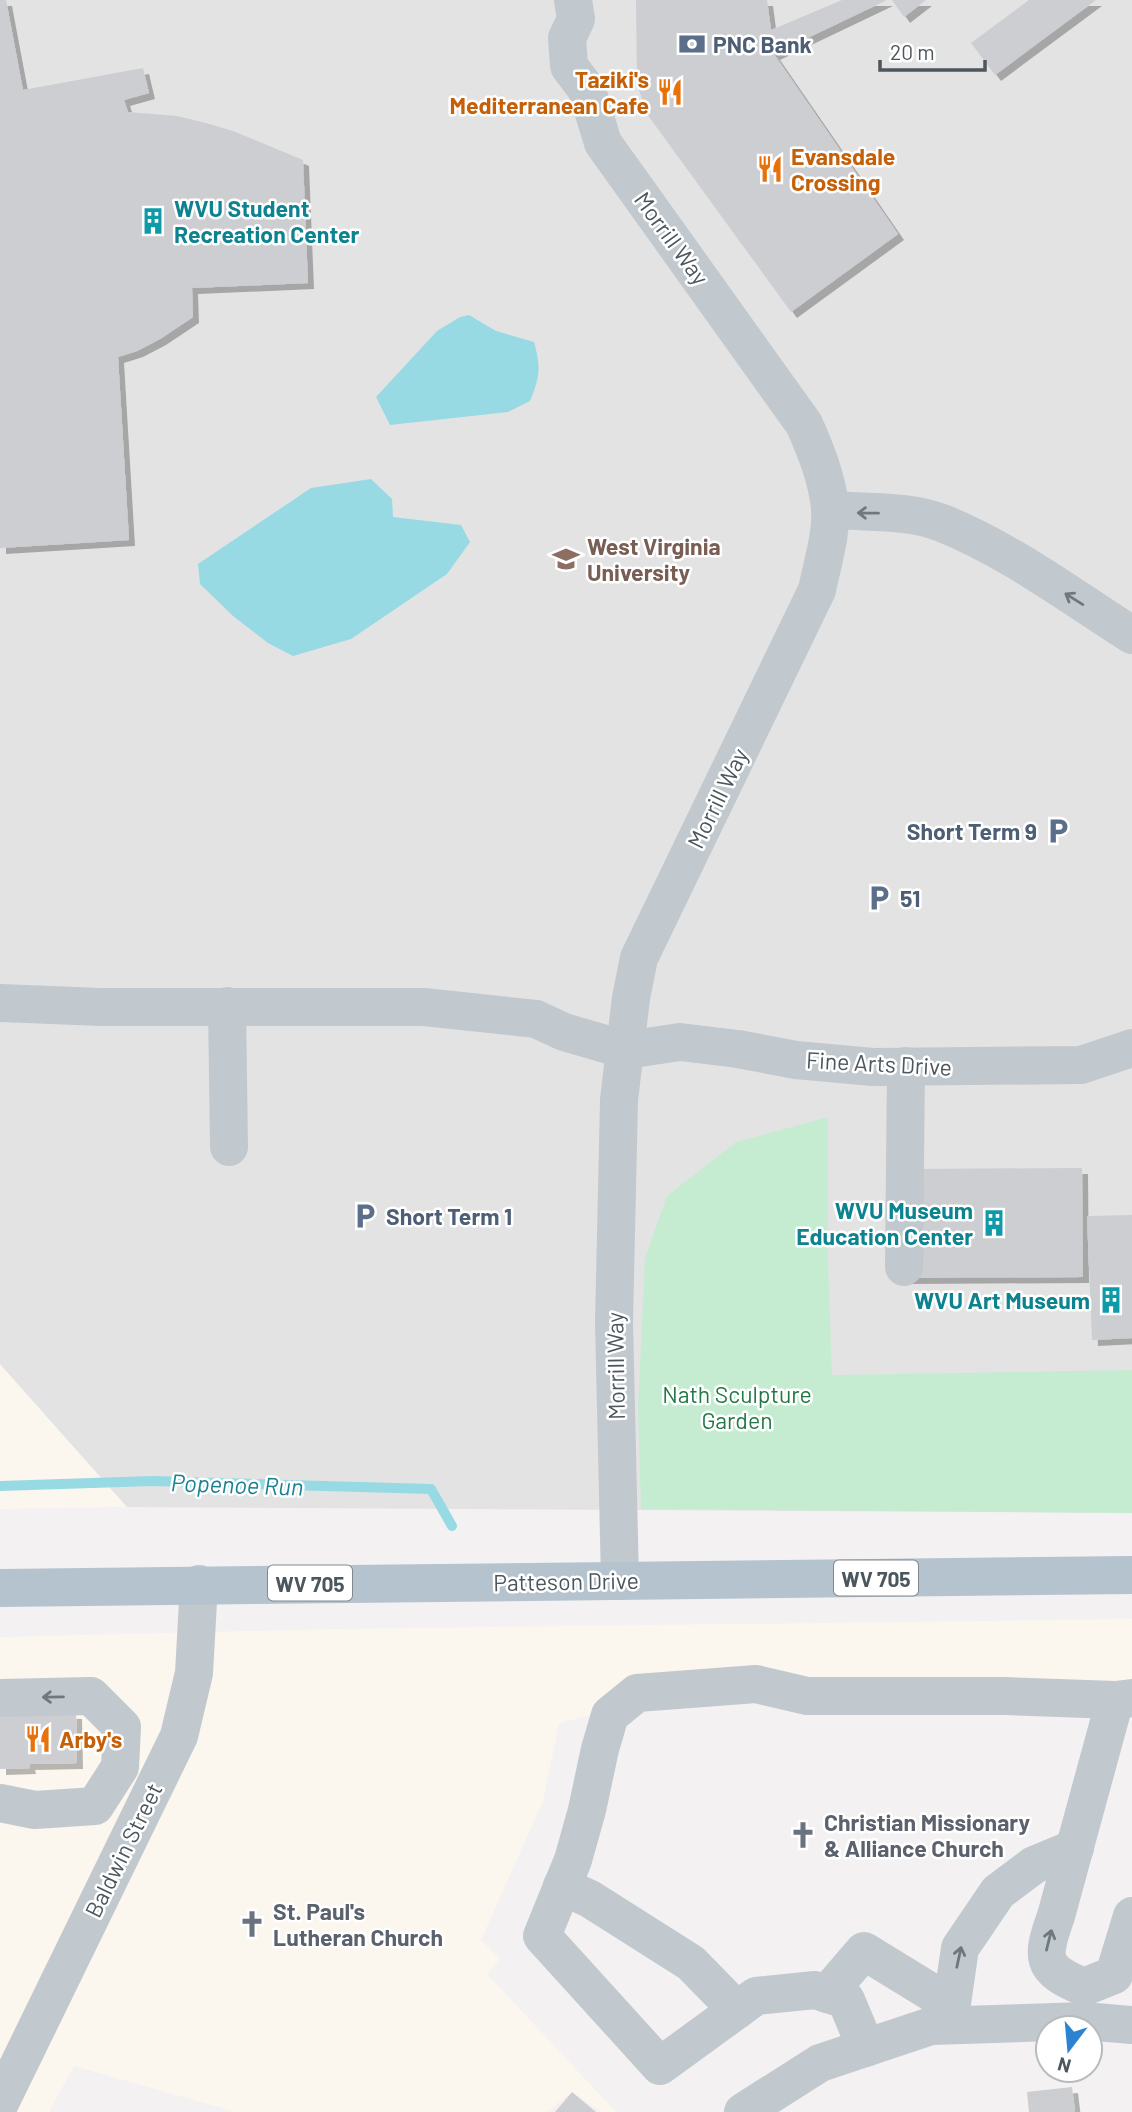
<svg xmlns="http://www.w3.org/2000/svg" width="1132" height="2112" viewBox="0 0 1132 2112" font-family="Barlow,sans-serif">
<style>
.commercial{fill:#fbf6ee}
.education{fill:#e4e3e3}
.green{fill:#c5ecd1}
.water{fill:#97dae4}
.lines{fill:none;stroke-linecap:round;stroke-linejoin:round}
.stream{stroke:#97dae4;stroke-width:10}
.building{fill:#ccced2;filter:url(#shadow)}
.minor{stroke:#c1c9ce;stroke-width:38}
.major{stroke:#b4c3cd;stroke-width:38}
.oneway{stroke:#6e787f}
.labels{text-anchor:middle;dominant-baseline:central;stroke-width:5;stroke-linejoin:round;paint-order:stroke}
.shield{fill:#fff;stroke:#81898e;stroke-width:2}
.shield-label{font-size:21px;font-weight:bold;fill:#4b565d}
.service-label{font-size:23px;font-weight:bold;fill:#4e5e75;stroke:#fff;text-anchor:start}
.food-label{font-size:23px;font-weight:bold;fill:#c56008;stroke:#fff;text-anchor:start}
.culture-label{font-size:23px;font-weight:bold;fill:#0d838f;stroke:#fff;text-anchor:end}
.street-label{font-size:23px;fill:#4b565d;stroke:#fff}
.education-label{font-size:23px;font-weight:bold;fill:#785e54;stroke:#fff;text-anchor:start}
.park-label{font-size:23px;fill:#227846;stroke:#fff}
.worship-label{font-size:23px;font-weight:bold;fill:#5b616d;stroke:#fff;text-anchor:start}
.water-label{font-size:24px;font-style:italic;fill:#1b8291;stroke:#fff}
</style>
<defs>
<filter id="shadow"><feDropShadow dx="6" dy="6" stdDeviation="0" flood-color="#0004"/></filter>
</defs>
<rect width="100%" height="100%" fill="#f3f1f2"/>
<g class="commercial">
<polygon points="0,1364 127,1507 0,1509"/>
<polygon points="1132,1619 1132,1709 762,1683 578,1718 559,1724 543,1801 481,1940 500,1959 487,1974 616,2112 601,2112 572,2092 547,2112 236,2112 74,2066 49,2112 0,2112 0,1637 334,1629"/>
</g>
<polygon class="education" points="0,0 1132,0 1132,1513 127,1507 0,1364"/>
<polygon class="green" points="828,1117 828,1258 832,1375 1132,1370 1132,1513 641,1509 638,1407 645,1258 667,1196 736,1142"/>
<g class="water">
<path d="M 469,315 L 496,331 L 534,342 C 541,367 540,377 530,401 L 508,412 L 390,425 L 376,397 L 437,331 L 460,317 Z"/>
<polygon points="371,479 392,499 393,517 461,525 470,542 447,574 351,639 293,656 268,643 233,616 200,584 198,564 311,488"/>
</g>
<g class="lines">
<polyline class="stream" points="0,1486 153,1481 431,1489 452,1526"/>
</g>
<g class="building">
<polygon points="0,0 6,0 23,90 143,68 149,93 124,100 128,112 177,116 206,123 233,131 303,160 308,283 192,288 193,317 160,339 137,351 118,357 129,540 0,548"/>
<polygon points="636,0 767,0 771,30 842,0 887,0 774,54 898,234 791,312 647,114 637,84"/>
<polygon points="892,0 926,0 904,17"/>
<polygon points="1029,0 1096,0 995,75 971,43"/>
<polygon points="1082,1168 1083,1277 906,1278 906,1169"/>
<polygon points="1132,1215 1132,1338 1092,1340 1087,1216"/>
<polygon points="0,1710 76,1713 77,1763 29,1764 30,1768 0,1769"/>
<polygon points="1072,2087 1075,2112 1029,2112 1027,2092"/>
<polygon points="572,2092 596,2112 555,2112"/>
</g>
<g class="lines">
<g class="minor">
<path d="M 573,0 L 576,19 L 567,38 L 569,66 L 587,90 L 603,143 L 804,424 C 816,451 827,478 830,508 C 832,535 822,564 817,590 L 639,958 L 631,998 L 619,1100 L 614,1322 L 620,1581"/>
<path d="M 830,509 C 867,514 907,509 942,523 C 1008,549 1072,597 1132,635"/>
<polyline points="0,1003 101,1007 424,1007 536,1019 564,1032 626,1050 680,1042 738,1049 796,1060 873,1067 1081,1065 1132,1048"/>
<polyline points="227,1006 229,1147"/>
<polyline points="904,1267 906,1066"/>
<polyline points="0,1698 91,1696 122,1727 120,1767 95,1806 35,1810 0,1803"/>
<path d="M 1115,1700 L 1056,1916 C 1041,1958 1040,1969 1084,1987 L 1114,1975 L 1132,1916"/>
<polyline points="562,1886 590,1899 691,1963 737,2010"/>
<polyline points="827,1994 864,1951 952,2005"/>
<polyline points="949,2024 960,1948 998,1892 1034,1865 1075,1848"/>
<polyline points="866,2048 846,2000 815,1990 756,1996 660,2066 542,1936 573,1860 587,1810 600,1749 610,1715 637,1693 756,1684 807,1696 1005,1696 1115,1700 1132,1698"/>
<polyline points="0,2103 179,1736 194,1673 199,1584"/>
<polyline points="743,2112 820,2063 931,2026 1084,2021 1132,2025"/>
</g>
<polyline class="major" points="0,1588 1132,1575"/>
</g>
<defs><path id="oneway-shaft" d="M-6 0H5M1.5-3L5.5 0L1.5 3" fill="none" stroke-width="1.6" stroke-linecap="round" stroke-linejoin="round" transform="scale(1.75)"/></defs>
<g class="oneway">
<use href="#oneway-shaft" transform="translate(868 513) rotate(-179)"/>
<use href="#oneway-shaft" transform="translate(1074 599) rotate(-148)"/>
<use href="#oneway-shaft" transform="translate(53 1697) rotate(179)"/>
<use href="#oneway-shaft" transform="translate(1049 1940) rotate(-76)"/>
<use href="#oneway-shaft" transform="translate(959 1957) rotate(-78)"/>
</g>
<defs>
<symbol id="bank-bare" viewBox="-9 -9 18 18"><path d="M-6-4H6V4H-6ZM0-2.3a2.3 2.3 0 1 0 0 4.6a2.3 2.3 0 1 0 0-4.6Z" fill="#5c6f8a" stroke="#fff" stroke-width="2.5" paint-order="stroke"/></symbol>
<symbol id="restaurant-bare" viewBox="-9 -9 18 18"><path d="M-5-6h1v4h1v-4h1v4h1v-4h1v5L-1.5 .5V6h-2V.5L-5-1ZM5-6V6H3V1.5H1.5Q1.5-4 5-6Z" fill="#e8710a" stroke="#fff" stroke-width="2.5" paint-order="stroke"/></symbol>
<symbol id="building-bare" viewBox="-9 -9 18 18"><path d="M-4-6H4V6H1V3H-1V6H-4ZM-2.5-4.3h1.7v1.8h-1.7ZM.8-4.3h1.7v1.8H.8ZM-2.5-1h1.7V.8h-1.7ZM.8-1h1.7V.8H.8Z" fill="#0f9aa8" stroke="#fff" stroke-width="2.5" paint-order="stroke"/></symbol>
<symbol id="university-bare" viewBox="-9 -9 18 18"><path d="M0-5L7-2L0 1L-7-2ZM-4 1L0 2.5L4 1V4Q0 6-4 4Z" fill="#8d6e63" stroke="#fff" stroke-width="2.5" paint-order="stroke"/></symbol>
<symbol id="parking-bare" viewBox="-9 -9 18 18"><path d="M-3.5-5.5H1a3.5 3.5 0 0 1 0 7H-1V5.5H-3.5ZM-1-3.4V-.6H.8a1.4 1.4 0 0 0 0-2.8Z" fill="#5c6f8a" stroke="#fff" stroke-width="2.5" paint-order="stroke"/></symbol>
<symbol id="church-bare" viewBox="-9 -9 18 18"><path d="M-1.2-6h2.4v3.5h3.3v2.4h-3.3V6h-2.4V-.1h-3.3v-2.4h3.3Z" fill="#6b7280" stroke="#fff" stroke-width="2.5" paint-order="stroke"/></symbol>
</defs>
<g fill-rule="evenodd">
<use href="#bank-bare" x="673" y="25" width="38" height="38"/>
<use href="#restaurant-bare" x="651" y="73" width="38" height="38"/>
<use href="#restaurant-bare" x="751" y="150" width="38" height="38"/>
<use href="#building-bare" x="134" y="202" width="38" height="38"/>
<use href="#university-bare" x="547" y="540" width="38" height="38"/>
<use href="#parking-bare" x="1039" y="812" width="38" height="38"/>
<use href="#parking-bare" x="860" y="879" width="38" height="38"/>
<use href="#parking-bare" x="346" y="1197" width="38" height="38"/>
<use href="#building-bare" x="975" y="1204" width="38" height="38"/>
<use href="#building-bare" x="1092" y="1281" width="38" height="38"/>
<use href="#restaurant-bare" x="19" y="1720" width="38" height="38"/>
<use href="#church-bare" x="784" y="1816" width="38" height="38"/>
<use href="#church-bare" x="233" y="1905" width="38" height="38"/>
</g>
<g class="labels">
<g class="shield">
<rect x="834" y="1560.5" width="84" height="35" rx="5"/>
<rect x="268" y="1565.5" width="84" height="35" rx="5"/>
</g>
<g class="shield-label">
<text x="876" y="1578">WV 705</text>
<text x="310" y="1583">WV 705</text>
</g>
<g class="service-label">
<text x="713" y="44">PNC Bank</text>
<text x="1037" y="831" text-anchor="end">Short Term 9</text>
<text x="900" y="898">51</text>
<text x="386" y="1216">Short Term 1</text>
</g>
<g class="food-label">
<text x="649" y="79" text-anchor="end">Taziki's<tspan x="649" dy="26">Mediterranean Cafe</tspan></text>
<text x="791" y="156">Evansdale<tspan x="791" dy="26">Crossing</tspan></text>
<text x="59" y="1739">Arby's</text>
</g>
<g class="culture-label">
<text x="174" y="208" text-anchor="start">WVU Student<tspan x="174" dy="26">Recreation Center</tspan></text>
<text x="973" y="1210">WVU Museum<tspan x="973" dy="26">Education Center</tspan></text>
<text x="1090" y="1300">WVU Art Museum</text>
</g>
<g class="street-label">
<text transform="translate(672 238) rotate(54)">Morrill Way</text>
<text transform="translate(717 798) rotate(-64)">Morrill Way</text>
<text transform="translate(879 1063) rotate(3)">Fine Arts Drive</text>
<text transform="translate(615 1366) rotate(-91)">Morrill Way</text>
<text transform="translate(566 1581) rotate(-1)">Patteson Drive</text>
<text transform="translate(123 1850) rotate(-64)">Baldwin Street</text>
</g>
<g class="education-label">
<text x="587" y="546">West Virginia<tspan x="587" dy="26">University</tspan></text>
</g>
<g class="park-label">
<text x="737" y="1394">Nath Sculpture<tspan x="737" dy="26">Garden</tspan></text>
</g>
<g class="worship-label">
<text x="824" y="1822">Christian Missionary<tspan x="824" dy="26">&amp; Alliance Church</tspan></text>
<text x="273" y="1911">St. Paul's<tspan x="273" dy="26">Lutheran Church</tspan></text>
</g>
<g class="water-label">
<text transform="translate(237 1484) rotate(2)">Popenoe Run</text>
</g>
</g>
<g transform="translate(1069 2049) rotate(196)"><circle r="33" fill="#ffffff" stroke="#b7bbbe" stroke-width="2"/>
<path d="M0-5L12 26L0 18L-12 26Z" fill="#2c83d2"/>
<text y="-10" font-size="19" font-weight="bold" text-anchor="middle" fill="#4b565d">N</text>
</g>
<path d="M880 60v10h105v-10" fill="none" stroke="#4b565d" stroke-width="3.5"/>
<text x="890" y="60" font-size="21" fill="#4b565d" stroke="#ffffff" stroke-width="5" paint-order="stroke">20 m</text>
</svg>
